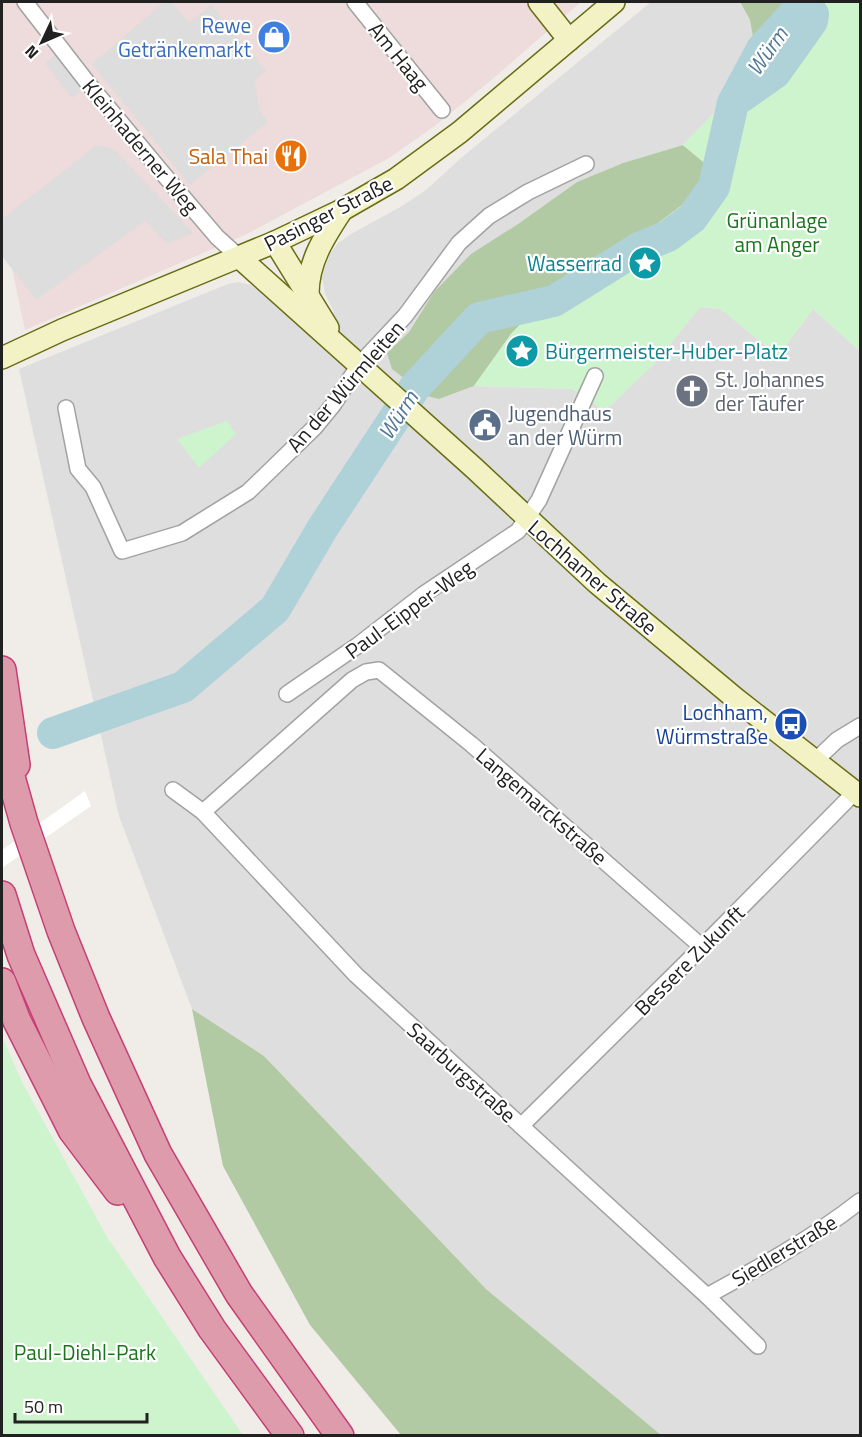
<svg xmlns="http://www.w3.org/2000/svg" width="862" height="1437" viewBox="0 0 862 1437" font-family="'Titillium Web',sans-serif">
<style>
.residential{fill:#dfdede}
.commercial{fill:#eedbdb}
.forest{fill:#b1caa3}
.park{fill:#cdf4cd}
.parking{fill:#ddd}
.pier{fill:#fff}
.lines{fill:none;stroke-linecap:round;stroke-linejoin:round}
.river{stroke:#afd1d8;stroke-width:32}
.street-casing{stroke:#a2a2a2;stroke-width:18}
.secondary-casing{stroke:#696d13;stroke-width:24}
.highway-casing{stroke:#c63e76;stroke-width:30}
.street{stroke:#fff;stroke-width:15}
.secondary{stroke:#f2f2c5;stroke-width:21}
.highway{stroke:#dd9bac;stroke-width:27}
.labels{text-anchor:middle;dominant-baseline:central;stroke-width:4.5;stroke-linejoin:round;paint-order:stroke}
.shop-label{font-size:21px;fill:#366cbe;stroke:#fff;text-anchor:end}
.street-label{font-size:21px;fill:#212121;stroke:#fff}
.food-label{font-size:21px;fill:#c56008;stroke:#fff;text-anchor:end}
.park-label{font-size:21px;fill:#1a741c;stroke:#fff}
.culture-label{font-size:21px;fill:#0d838f;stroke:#fff;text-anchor:end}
.worship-label{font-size:21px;fill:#5b616d;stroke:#fff;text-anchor:start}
.service-label{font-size:21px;fill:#4e5e75;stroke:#fff;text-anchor:start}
.transit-label{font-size:21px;fill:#164399;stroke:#fff;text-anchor:end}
.water-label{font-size:22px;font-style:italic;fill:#517897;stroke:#fff}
</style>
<rect width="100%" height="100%" fill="#f0ede9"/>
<polygon class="residential" points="651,2 739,2 750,20 754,43 719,108 683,145 623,163 577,182 518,224 472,254 434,292 409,332 387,353 439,399 474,386 572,389 605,410 655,363 700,307 721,309 778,356 813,309 860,351 860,1435 661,1435 486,1289 264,1056 192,1009 119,816 19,369 228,284 239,282 251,285 261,292 302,328 334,312 325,294 322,277 330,254 337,244 351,234 402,206 426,190 461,158"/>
<polygon class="commercial" points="2,2 581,2 489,82 436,125 389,158 247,234 25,330 2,221"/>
<g class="forest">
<polygon points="740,2 790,2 754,43 750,20"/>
<polygon points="683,145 707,165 706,187 616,255 611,317 530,314 511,334 474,386 439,399 427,396 392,369 387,353 409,332 434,292 471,254 518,224 577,182 623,163"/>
<polygon points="192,1009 264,1056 486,1289 661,1435 401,1435 310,1325 223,1166"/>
</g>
<g class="park">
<polygon points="790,2 860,2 860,351 813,309 778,356 721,309 700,307 655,363 605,411 572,389 474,386 511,334 530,314 550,309 616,255 706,187 707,165 683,145 719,108 754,43"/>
<polygon points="227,421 236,434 199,468 177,439"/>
<polygon points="2,1037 23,1084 107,1237 243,1435 2,1435"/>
</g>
<g class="parking">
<polygon points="164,2 171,2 189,23 211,5 266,71 255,80 259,110 268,122 190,185 92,64"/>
<polygon points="55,55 82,90 72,98 45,63"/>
<polygon points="97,145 114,149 193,233 167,244 145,221 36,300 2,256 2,219"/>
</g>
<polygon class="pier" points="85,791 91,806 2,868 2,850"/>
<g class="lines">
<g class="river">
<polyline points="741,97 775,73 812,21 813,14"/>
<polyline points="53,733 183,687 275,609 322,529 415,387 479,318 554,301 639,248 668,236 692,218 714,187 733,103 762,49 805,2"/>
</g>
<defs>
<g id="street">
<polyline points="25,2 87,82 165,176 217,237 240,258"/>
<polyline points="355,2 442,110"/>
<polyline points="66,408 78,469 93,487 122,551 182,533 248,492 315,427 333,405 359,365 405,316 459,243 489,216 528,192 586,164"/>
<polyline points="287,694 357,646 424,594 518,531 539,500 595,376"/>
<polyline points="815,761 837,740 860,726"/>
<polyline points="173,790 203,812 356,975 707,1296 758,1346"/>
<polyline points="203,812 352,680 366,672 379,670 471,744 702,947"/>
<polyline points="521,1126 702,947 855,792"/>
<path d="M 707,1296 C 760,1267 813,1238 860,1201"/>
</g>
<g id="secondary">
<polyline points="539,2 569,40"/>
<polyline points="275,242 328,328"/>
<polyline points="240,258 474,468 597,583 736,699 860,796"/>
<path d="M 308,294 C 308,261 325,236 342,210"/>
<polyline points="2,358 62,330 275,242 342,210 396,179 460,132 614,2"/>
</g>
<g id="highway">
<polyline points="2,670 16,765"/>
<polyline points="2,745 24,823 61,931 96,1018 158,1154 239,1294 340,1436"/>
<polyline points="2,895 21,955 77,1084 167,1257 212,1329 290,1436"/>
<polyline points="2,982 17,1021 72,1130 118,1191"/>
</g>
</defs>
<use href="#street" class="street-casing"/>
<use href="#secondary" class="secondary-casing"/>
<use href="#highway" class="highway-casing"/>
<use href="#street" class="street"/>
<use href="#secondary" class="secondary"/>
<use href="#highway" class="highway"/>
</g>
<defs>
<symbol id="shop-disc" viewBox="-11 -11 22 22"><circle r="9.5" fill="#3f7fe0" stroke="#fff"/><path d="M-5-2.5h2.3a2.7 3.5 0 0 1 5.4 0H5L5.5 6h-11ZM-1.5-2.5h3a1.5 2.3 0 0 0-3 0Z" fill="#fff"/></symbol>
<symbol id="restaurant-disc" viewBox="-11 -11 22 22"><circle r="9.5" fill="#e8710a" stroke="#fff"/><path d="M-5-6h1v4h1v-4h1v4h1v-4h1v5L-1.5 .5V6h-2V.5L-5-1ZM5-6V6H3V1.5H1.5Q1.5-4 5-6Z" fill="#fff"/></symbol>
<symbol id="sight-disc" viewBox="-11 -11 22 22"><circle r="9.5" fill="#0f9aa8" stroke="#fff"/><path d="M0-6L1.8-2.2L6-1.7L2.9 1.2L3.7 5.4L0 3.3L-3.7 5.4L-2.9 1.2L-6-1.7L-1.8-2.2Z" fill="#fff"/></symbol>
<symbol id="church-disc" viewBox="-11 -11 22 22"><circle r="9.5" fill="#6b7280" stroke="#fff"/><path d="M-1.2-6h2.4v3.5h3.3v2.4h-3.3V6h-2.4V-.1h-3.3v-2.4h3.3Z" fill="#fff"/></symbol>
<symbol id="civic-disc" viewBox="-11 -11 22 22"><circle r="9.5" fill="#5c6f8a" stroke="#fff"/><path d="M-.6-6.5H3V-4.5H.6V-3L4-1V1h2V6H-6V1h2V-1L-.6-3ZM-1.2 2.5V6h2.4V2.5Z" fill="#fff"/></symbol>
<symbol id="bus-disc" viewBox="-11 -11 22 22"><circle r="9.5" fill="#1a4fb4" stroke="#fff"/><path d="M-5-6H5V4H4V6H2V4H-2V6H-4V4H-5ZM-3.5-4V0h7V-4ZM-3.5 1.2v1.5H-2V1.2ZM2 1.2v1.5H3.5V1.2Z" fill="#fff"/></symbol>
</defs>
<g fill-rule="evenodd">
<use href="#shop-disc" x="255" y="18" width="38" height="38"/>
<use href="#restaurant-disc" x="272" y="137" width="38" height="38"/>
<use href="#sight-disc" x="626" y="244" width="38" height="38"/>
<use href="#sight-disc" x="503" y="332" width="38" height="38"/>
<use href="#church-disc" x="673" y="372" width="38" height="38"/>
<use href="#civic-disc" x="466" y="406" width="38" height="38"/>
<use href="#bus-disc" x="772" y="705" width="38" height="38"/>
</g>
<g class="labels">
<g class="shop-label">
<text x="251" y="25">Rewe<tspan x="251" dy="24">Getränkemarkt</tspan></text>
</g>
<g class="street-label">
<text transform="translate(399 56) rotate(51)">Am Haag</text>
<text transform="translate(141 146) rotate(50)">Kleinhaderner Weg</text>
<text transform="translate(328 213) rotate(-27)">Pasinger Straße</text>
<text transform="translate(345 386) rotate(-49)">An der Würmleiten</text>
<text transform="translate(593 577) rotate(41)">Lochhamer Straße</text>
<text transform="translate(409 609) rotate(-36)">Paul-Eipper-Weg</text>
<text transform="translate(542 806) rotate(41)">Langemarckstraße</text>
<text transform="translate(689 960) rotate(-45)">Bessere Zukunft</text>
<text transform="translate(462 1072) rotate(42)">Saarburgstraße</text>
<text transform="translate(784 1250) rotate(-31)">Siedlerstraße</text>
</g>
<g class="food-label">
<text x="268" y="156">Sala Thai</text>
</g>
<g class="park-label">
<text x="777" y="220">Grünanlage<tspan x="777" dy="24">am Anger</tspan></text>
<text x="85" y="1352">Paul-Diehl-Park</text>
</g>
<g class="culture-label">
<text x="622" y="263">Wasserrad</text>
<text x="545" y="351" text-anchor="start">Bürgermeister-Huber-Platz</text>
</g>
<g class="worship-label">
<text x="715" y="379">St. Johannes<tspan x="715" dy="24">der Täufer</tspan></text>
</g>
<g class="service-label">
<text x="508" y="413">Jugendhaus<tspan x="508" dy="24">an der Würm</tspan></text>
</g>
<g class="transit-label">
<text x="768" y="712">Lochham,<tspan x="768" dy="24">Würmstraße</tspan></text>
</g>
<g class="water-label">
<text transform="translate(767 51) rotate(-55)">Würm</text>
<text transform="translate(398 415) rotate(-57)">Würm</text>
</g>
</g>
<rect width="862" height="1437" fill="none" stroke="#212121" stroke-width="6"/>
<g transform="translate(42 42) rotate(226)" stroke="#ffffff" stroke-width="4.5" paint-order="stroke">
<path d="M0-4.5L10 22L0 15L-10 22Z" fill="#212121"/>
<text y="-9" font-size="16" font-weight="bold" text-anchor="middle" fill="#212121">N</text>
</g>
<path d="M15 1413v9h132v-9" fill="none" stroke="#212121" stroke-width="3"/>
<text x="24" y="1413" font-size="18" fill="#212121" stroke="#ffffff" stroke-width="4.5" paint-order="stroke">50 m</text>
</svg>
